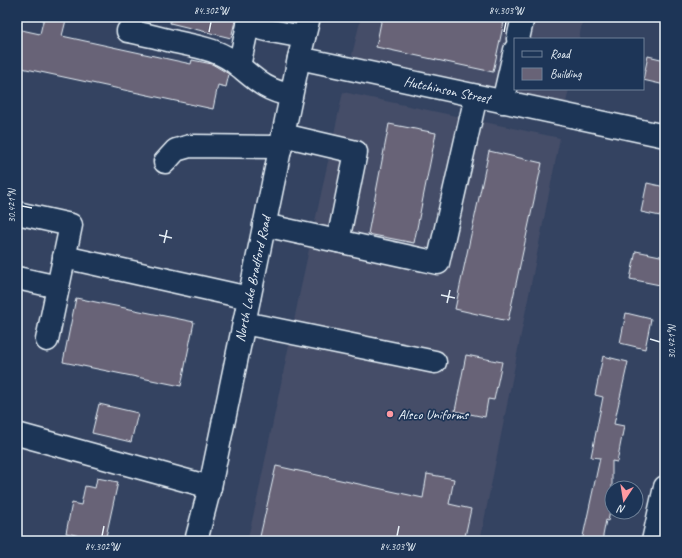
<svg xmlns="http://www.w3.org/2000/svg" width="682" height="558" viewBox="0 0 682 558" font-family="Caveat,sans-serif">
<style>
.built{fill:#444d68}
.building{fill:#686377;stroke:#e8f1f8}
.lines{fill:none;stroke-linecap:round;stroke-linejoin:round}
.minor-casing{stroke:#e8f1f8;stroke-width:25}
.major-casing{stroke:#e8f1f8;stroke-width:25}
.minor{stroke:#1d3557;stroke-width:22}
.major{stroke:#1d3557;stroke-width:22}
.ticks{fill:none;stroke:#e8f1f8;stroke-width:1.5}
.poi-dot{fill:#ff9aa2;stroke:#1d3557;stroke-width:1.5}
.labels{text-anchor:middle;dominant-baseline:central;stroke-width:3.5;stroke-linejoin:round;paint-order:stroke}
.street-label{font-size:14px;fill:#e8f1f8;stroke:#1d3557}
.poi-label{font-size:14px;fill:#e8f1f8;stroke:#1d3557;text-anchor:start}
.neatline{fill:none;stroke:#e8f1f8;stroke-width:1.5}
.ticks-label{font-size:10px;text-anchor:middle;fill:#e8f1f8}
</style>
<rect width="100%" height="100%" fill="#344361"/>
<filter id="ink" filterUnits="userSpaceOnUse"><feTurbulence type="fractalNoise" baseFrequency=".025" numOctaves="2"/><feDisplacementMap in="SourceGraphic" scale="8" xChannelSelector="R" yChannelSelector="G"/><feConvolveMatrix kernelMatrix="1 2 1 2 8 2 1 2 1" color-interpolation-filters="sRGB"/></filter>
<g filter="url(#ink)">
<g class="built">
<polygon points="361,17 583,17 579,39 515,39 515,89 569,89 566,103 357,58 352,55"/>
<polygon points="343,92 560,138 480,541 247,541 256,504 303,277"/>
</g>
<g class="building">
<polygon points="44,17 50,17 66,20 62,36 191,64 192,60 212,64 229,74 226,87 218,85 213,109 17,67 17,29 40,34"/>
<polygon points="171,17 236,17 231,38 170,23"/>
<polygon points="382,17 505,17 493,72 376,47"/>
<polygon points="648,56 665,60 665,85 643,80"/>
<polygon points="389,124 436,133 414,243 368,234"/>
<polygon points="489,151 542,163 508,321 455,309"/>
<polygon points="647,183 665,187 665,217 641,212"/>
<polygon points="636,251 665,257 660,285 630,279"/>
<polygon points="76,298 194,322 181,386 63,362"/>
<polygon points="626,313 651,319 645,349 620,343"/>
<polygon points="466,355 502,362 494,400 488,399 485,417 455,411"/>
<polygon points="603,356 628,362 614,424 624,426 617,462 612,461 612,503 608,521 606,520 602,541 582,541 600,458 591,457 603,397 595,395"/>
<polygon points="99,404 138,413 131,442 92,433"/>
<polygon points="276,466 423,498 427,474 454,479 449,504 471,509 464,541 259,541"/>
<polygon points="97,478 118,482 105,541 66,533 72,503 81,505 85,486 95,488"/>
</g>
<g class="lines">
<defs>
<g id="minor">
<polyline points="250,17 248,25 271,31 304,37"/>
<path d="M 248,25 L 239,66 C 257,81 267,91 291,95"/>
<path d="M 128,31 C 144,34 160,38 176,42 C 200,47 220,50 239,66"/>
<polyline points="518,39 523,17"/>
<polyline points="299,58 665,136"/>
<polyline points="503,102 515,50"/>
<polyline points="283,135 356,152 338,241"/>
<polyline points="165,162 176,150 190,146 281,147"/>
<polyline points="17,213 71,225 47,340"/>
<polyline points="264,225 438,263 476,96"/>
<polyline points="64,257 249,298"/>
<polyline points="17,278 58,287"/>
<polyline points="244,323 435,362"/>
<polyline points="17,434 210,487"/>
<polyline points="653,541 665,487"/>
</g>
<polyline id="major" points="196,541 210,487 299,58 309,17"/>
</defs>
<use href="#minor" class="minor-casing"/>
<use href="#major" class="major-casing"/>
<use href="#minor" class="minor"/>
<use href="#major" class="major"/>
</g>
</g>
<path class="ticks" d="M 209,32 L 211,22M 504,32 L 506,22M 22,206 L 32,208M 159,235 L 172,238M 164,243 L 167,230M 441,295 L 455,298M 447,303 L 450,290M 650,339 L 660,342M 102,536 L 104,526M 397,536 L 399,526"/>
<circle class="poi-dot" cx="390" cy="414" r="4"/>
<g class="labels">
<g class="street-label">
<text transform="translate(447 90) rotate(12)">Hutchinson Street</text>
<text transform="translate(253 279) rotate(-78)">North Lake Bradford Road</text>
</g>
<g class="poi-label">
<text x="398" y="414">Alsco Uniforms</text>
</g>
</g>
<rect width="682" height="558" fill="none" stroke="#1d3557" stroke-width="44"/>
<rect x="514" y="38" width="130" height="52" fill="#1d3557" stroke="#6e8097"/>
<rect x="522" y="51" width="20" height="6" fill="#1d3557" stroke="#6e8097"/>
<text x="550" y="58" font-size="12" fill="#e8f1f8">Road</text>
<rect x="522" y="68" width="20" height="12" fill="#686377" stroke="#6e8097"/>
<text x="550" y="78" font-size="12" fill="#e8f1f8">Building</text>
<g transform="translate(624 500) rotate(192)"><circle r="19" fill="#1d3557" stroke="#6e8097"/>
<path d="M0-3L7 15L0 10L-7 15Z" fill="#ff9aa2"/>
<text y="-6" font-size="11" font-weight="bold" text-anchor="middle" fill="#e8f1f8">N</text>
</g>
<rect x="22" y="22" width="638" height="514" class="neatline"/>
<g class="ticks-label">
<text x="211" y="14">84.302°W</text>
<text x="506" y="14">84.303°W</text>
<text transform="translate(11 206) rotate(-90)" y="4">30.421°N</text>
<text transform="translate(671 342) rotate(-90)" y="4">30.421°N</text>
<text x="102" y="550">84.302°W</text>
<text x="397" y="550">84.303°W</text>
</g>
</svg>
